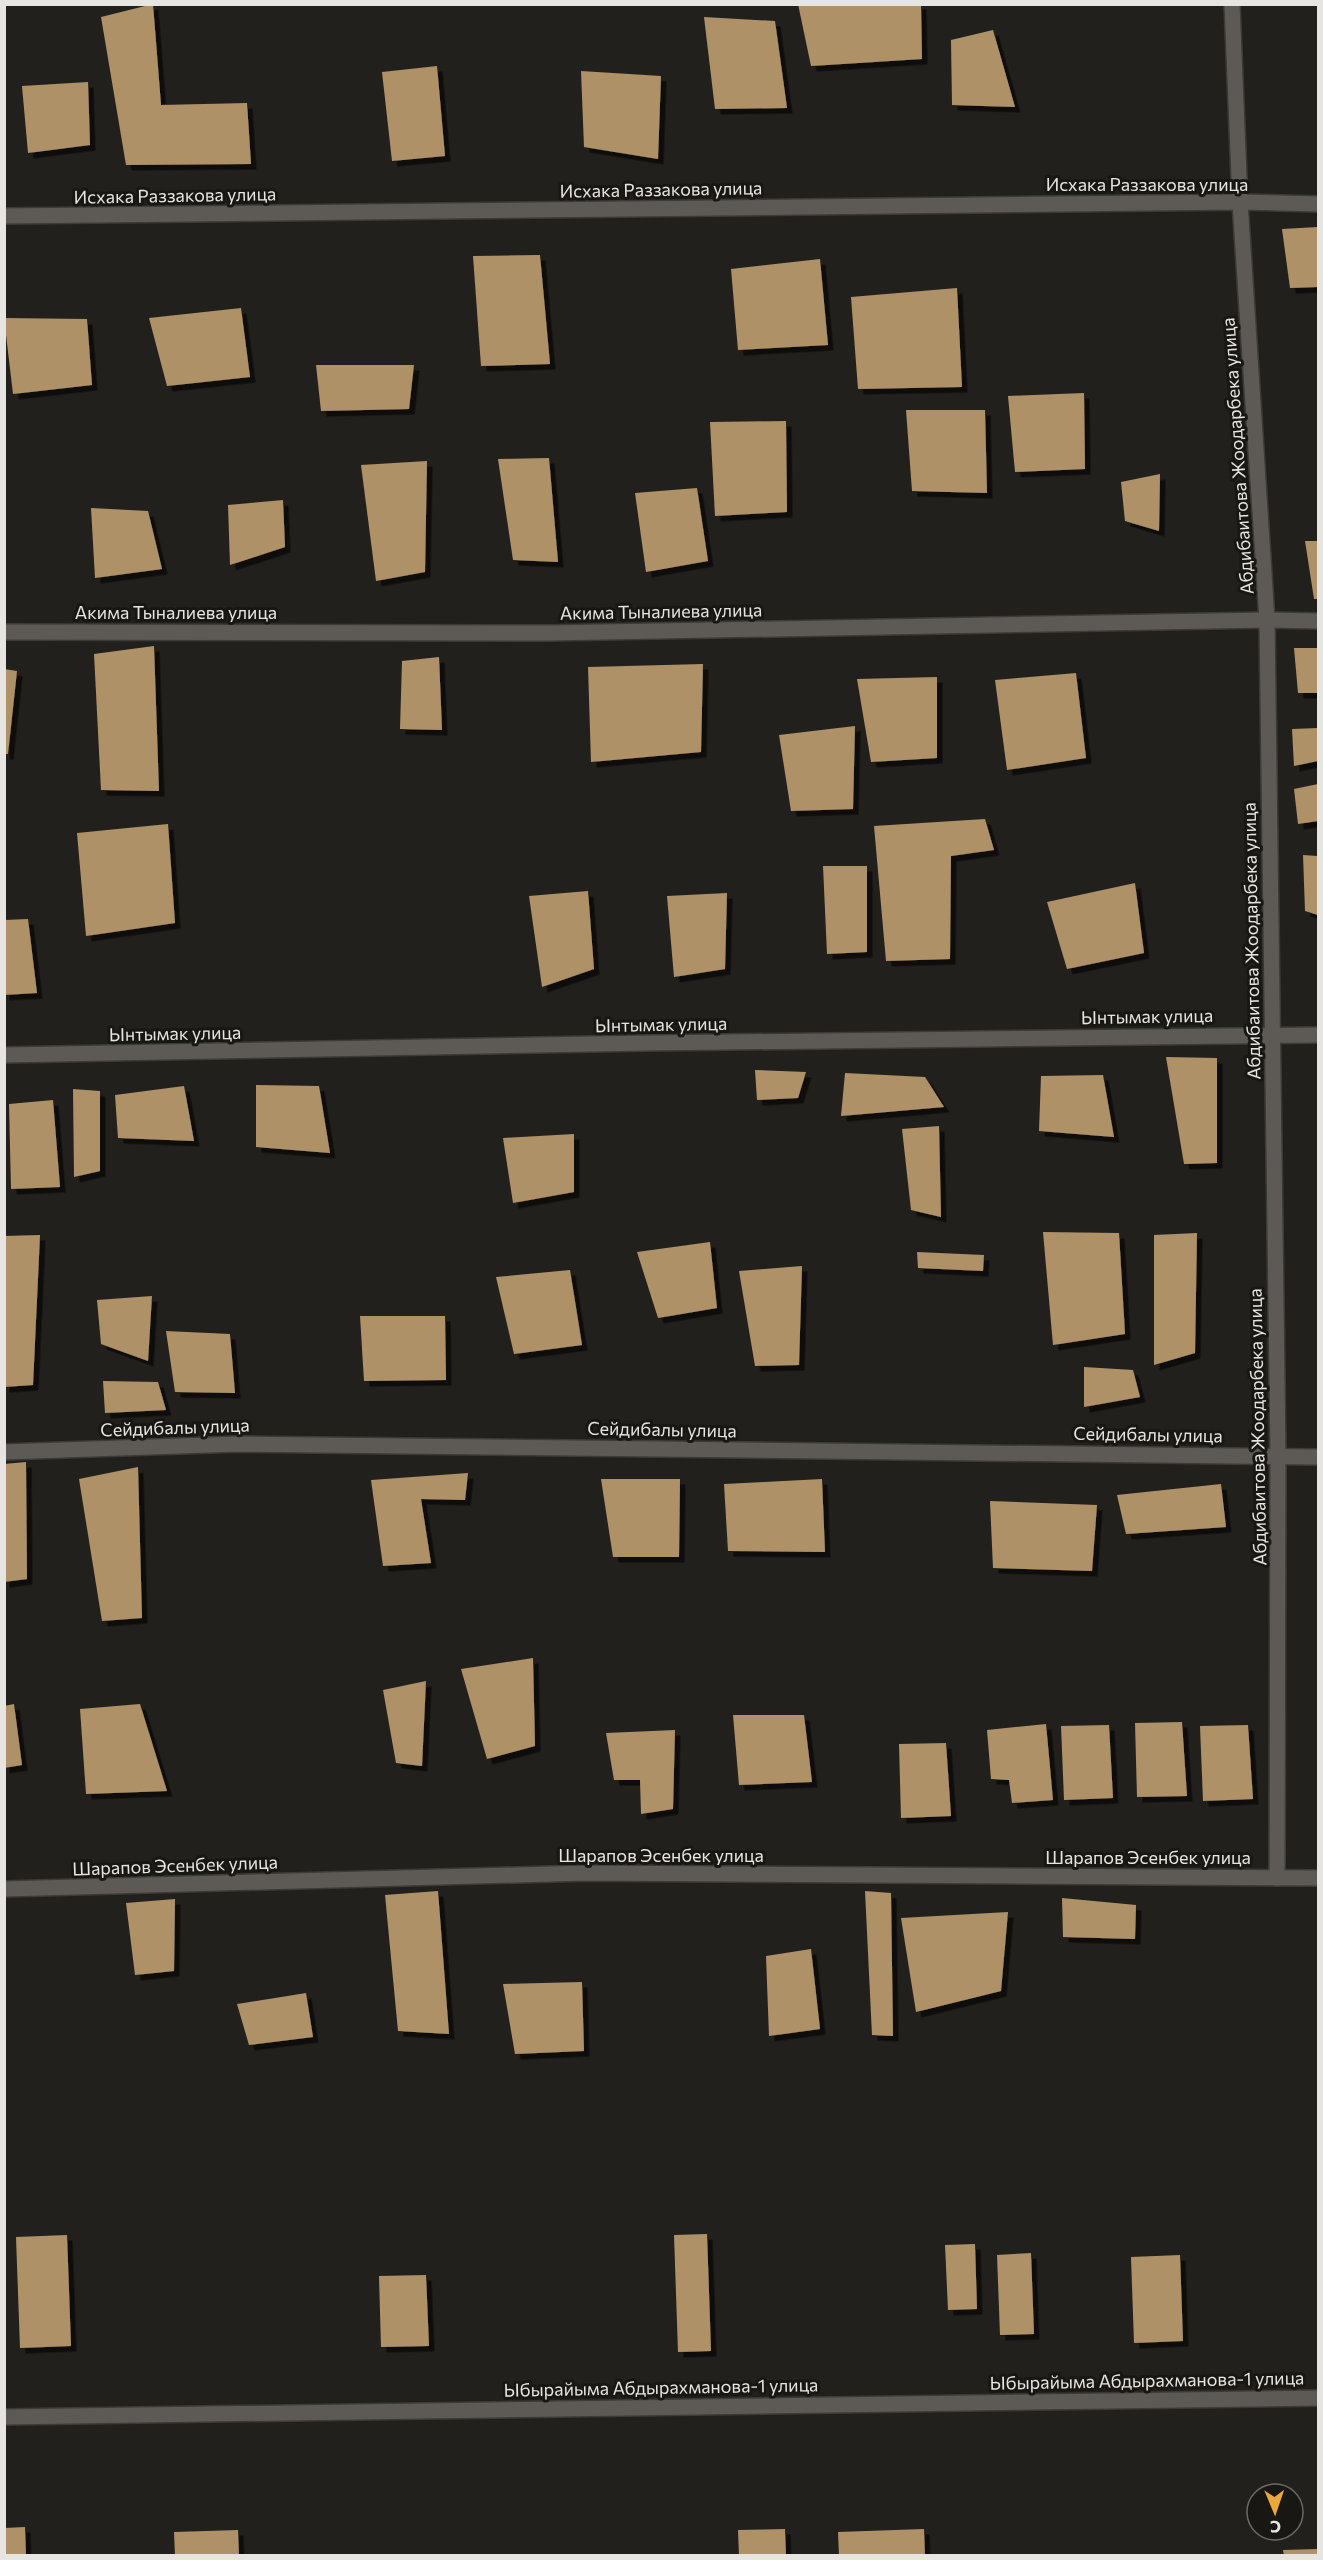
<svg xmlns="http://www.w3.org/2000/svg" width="1323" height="2560" viewBox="0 0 1323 2560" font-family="Commissioner,sans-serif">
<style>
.building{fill:#af9167;filter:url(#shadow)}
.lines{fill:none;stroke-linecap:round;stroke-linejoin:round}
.minor-casing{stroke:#3c3a37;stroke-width:18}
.minor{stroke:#5d5a56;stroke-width:15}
.labels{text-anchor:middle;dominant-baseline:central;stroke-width:6;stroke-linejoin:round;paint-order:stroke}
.street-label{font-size:18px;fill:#e7e5e2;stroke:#191713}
</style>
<defs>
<filter id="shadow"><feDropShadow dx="5.5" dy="5.5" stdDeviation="0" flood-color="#0009"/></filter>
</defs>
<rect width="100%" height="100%" fill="#22201c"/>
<g class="building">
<polygon points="153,4 161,105 247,103 251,164 126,165 101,17"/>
<polygon points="798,4 921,4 922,59 811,66"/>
<polygon points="704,17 775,21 787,108 715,109"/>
<polygon points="993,30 1015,107 952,105 951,40"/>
<polygon points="437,66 445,156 392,161 382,72"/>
<polygon points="581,71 661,76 658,159 584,147"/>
<polygon points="88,82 90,145 28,153 22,86"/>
<polygon points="1318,227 1318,287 1290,288 1282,229"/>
<polygon points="540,255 550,364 481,366 473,256"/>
<polygon points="820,259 828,345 738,350 731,269"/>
<polygon points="957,288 962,387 858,389 851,297"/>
<polygon points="241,308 250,377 167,386 149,318"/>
<polygon points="4,318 87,319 92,385 13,394"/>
<polygon points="316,365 414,365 409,409 321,411"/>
<polygon points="1084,393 1085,469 1015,472 1008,396"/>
<polygon points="906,410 985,410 987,493 912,491"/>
<polygon points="786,421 787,512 715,516 710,422"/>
<polygon points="549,458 558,562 513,560 498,459"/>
<polygon points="427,461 425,572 376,581 361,465"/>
<polygon points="1160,474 1159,531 1125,521 1121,482"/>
<polygon points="697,488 708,561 646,572 635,493"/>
<polygon points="283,500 285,547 230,565 228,505"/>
<polygon points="91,508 148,511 162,569 95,578"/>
<polygon points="1305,541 1318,541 1318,599 1314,599"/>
<polygon points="154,646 159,791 101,790 94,654"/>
<polygon points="1294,648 1318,648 1318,693 1298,693"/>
<polygon points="439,657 442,730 400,729 402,661"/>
<polygon points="703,664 701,752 591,762 588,667"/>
<polygon points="4,669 17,671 8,754 4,754"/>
<polygon points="1076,673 1086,758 1007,770 995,680"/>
<polygon points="937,677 937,758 871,762 857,679"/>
<polygon points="855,726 853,809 791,811 779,735"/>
<polygon points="1318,728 1318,761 1294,766 1292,729"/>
<polygon points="1318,784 1318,821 1298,824 1294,789"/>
<polygon points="985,819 994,850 951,856 950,959 886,961 874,826"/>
<polygon points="168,824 175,923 86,936 77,833"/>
<polygon points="1303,855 1318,856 1318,915 1305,911"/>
<polygon points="823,866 867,866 867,952 827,954"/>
<polygon points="1135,883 1144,953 1067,969 1047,902"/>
<polygon points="588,891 594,969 542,987 529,896"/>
<polygon points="727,893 725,969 674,977 667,896"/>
<polygon points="28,919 37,993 4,995 4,920"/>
<polygon points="1166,1057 1217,1058 1217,1163 1184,1164"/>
<polygon points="755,1070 806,1072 798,1098 757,1100"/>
<polygon points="845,1073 925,1077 944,1107 841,1116"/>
<polygon points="1103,1075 1114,1137 1039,1131 1041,1076"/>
<polygon points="256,1085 319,1086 330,1153 256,1147"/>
<polygon points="184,1086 194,1141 118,1138 115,1095"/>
<polygon points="73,1089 100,1091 100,1171 74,1177"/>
<polygon points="53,1100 60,1187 11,1189 9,1104"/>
<polygon points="939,1126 941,1217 911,1210 902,1129"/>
<polygon points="574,1134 574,1192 513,1203 503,1138"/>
<polygon points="1043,1232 1119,1233 1125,1334 1053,1345"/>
<polygon points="1197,1233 1195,1353 1154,1365 1154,1235"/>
<polygon points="40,1235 33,1385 4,1387 4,1236"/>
<polygon points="710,1242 717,1308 658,1318 637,1252"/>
<polygon points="917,1252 984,1255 983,1271 918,1268"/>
<polygon points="802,1266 799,1365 755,1366 739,1271"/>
<polygon points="570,1270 582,1345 514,1354 496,1277"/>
<polygon points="152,1296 148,1361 101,1344 97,1300"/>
<polygon points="360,1316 445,1316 446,1380 364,1381"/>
<polygon points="166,1331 230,1334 235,1393 175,1392"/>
<polygon points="1084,1367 1133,1370 1140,1397 1084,1407"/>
<polygon points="103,1381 158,1382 166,1410 105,1413"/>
<polygon points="26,1462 27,1579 4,1582 4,1464"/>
<polygon points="138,1467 142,1618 102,1621 79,1479"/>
<polygon points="468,1473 465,1500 421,1499 431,1563 383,1566 371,1480"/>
<polygon points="601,1479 680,1479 679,1557 613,1557"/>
<polygon points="822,1479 825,1552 728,1551 724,1484"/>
<polygon points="1221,1484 1226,1527 1126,1534 1117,1495"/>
<polygon points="990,1501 1097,1505 1092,1571 993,1568"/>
<polygon points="533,1658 535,1746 487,1759 461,1669"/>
<polygon points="426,1681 422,1766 396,1763 383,1690"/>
<polygon points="14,1704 22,1765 4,1768 4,1706"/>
<polygon points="140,1704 167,1791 86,1794 80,1709"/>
<polygon points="733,1715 804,1715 812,1782 739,1785"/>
<polygon points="1182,1722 1187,1796 1137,1797 1135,1723"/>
<polygon points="1046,1724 1053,1800 1012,1803 1009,1780 991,1779 987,1730"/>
<polygon points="1109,1725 1113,1798 1064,1800 1061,1726"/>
<polygon points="1248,1725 1253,1799 1203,1801 1200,1726"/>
<polygon points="675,1730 673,1809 641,1814 640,1780 614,1780 606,1733"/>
<polygon points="946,1743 951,1816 901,1818 899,1744"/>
<polygon points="438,1891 449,2034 398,2031 385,1895"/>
<polygon points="865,1891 891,1893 893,2036 872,2035"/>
<polygon points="1062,1898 1136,1905 1135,1939 1063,1937"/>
<polygon points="175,1899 174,1971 135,1975 126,1903"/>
<polygon points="1008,1912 1001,1991 916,2012 901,1918"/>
<polygon points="811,1949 820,2029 769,2036 766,1956"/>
<polygon points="582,1982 584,2051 515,2054 503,1984"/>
<polygon points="306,1993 313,2037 249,2045 237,2004"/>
<polygon points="707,2234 711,2351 678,2352 674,2235"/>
<polygon points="67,2235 71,2346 20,2348 16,2237"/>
<polygon points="975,2244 977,2309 948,2310 945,2245"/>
<polygon points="1031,2253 1034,2334 1000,2335 997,2255"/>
<polygon points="1180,2255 1183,2341 1134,2343 1131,2257"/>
<polygon points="426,2275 429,2346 381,2347 379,2276"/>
<polygon points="25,2527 26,2556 4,2556 4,2528"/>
<polygon points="785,2529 786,2556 739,2556 738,2530"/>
<polygon points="924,2529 925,2556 839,2556 838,2532"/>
<polygon points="238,2530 239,2556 175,2556 174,2532"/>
<polygon points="1318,2549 1318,2556 1284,2556 1283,2550"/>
</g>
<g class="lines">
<defs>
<g id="minor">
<polyline points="1232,4 1240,202 1267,620 1278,1456 1277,1878"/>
<polyline points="4,216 1240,202 1318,204"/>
<polyline points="4,632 549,633 1267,620 1318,621"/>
<polyline points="4,1055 647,1043 1318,1035"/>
<polyline points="4,1452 238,1444 1318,1457"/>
<polyline points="4,1889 586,1873 1318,1878"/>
<polyline points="4,2417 1318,2398"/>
</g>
</defs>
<use href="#minor" class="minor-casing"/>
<use href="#minor" class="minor"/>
</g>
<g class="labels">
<g class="street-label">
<text x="1147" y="184">Исхака Раззакова улица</text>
<text transform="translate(661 189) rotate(-1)">Исхака Раззакова улица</text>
<text transform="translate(175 195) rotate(-1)">Исхака Раззакова улица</text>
<text transform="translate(1237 456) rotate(-94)">Абдибаитова Жоодарбека улица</text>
<text transform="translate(661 611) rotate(-1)">Акима Тыналиева улица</text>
<text x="176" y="612">Акима Тыналиева улица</text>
<text transform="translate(1251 941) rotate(-91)">Абдибаитова Жоодарбека улица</text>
<text transform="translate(1147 1016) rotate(-1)">Ынтымак улица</text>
<text transform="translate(661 1024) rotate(-1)">Ынтымак улица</text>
<text transform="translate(175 1033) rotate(-1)">Ынтымак улица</text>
<text transform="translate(175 1427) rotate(-2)">Сейдибалы улица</text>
<text transform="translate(1257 1427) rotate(-91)">Абдибаитова Жоодарбека улица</text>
<text transform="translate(662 1429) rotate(1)">Сейдибалы улица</text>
<text transform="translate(1148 1434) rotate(1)">Сейдибалы улица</text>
<text x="661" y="1855">Шарапов Эсенбек улица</text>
<text x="1148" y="1857">Шарапов Эсенбек улица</text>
<text transform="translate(175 1865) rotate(-2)">Шарапов Эсенбек улица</text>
<text transform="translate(1147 2380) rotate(-1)">Ыбырайыма Абдырахманова-1 улица</text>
<text transform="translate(661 2387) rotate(-1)">Ыбырайыма Абдырахманова-1 улица</text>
</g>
</g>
<rect width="1323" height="2560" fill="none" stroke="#e7e5e2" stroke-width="12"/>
<g transform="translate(1275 2512) rotate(178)"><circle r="28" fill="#191713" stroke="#6b6966" stroke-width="1.5"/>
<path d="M0-4.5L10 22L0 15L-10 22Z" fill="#eba93a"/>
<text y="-9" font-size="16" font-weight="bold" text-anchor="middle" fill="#e7e5e2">С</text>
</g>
</svg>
